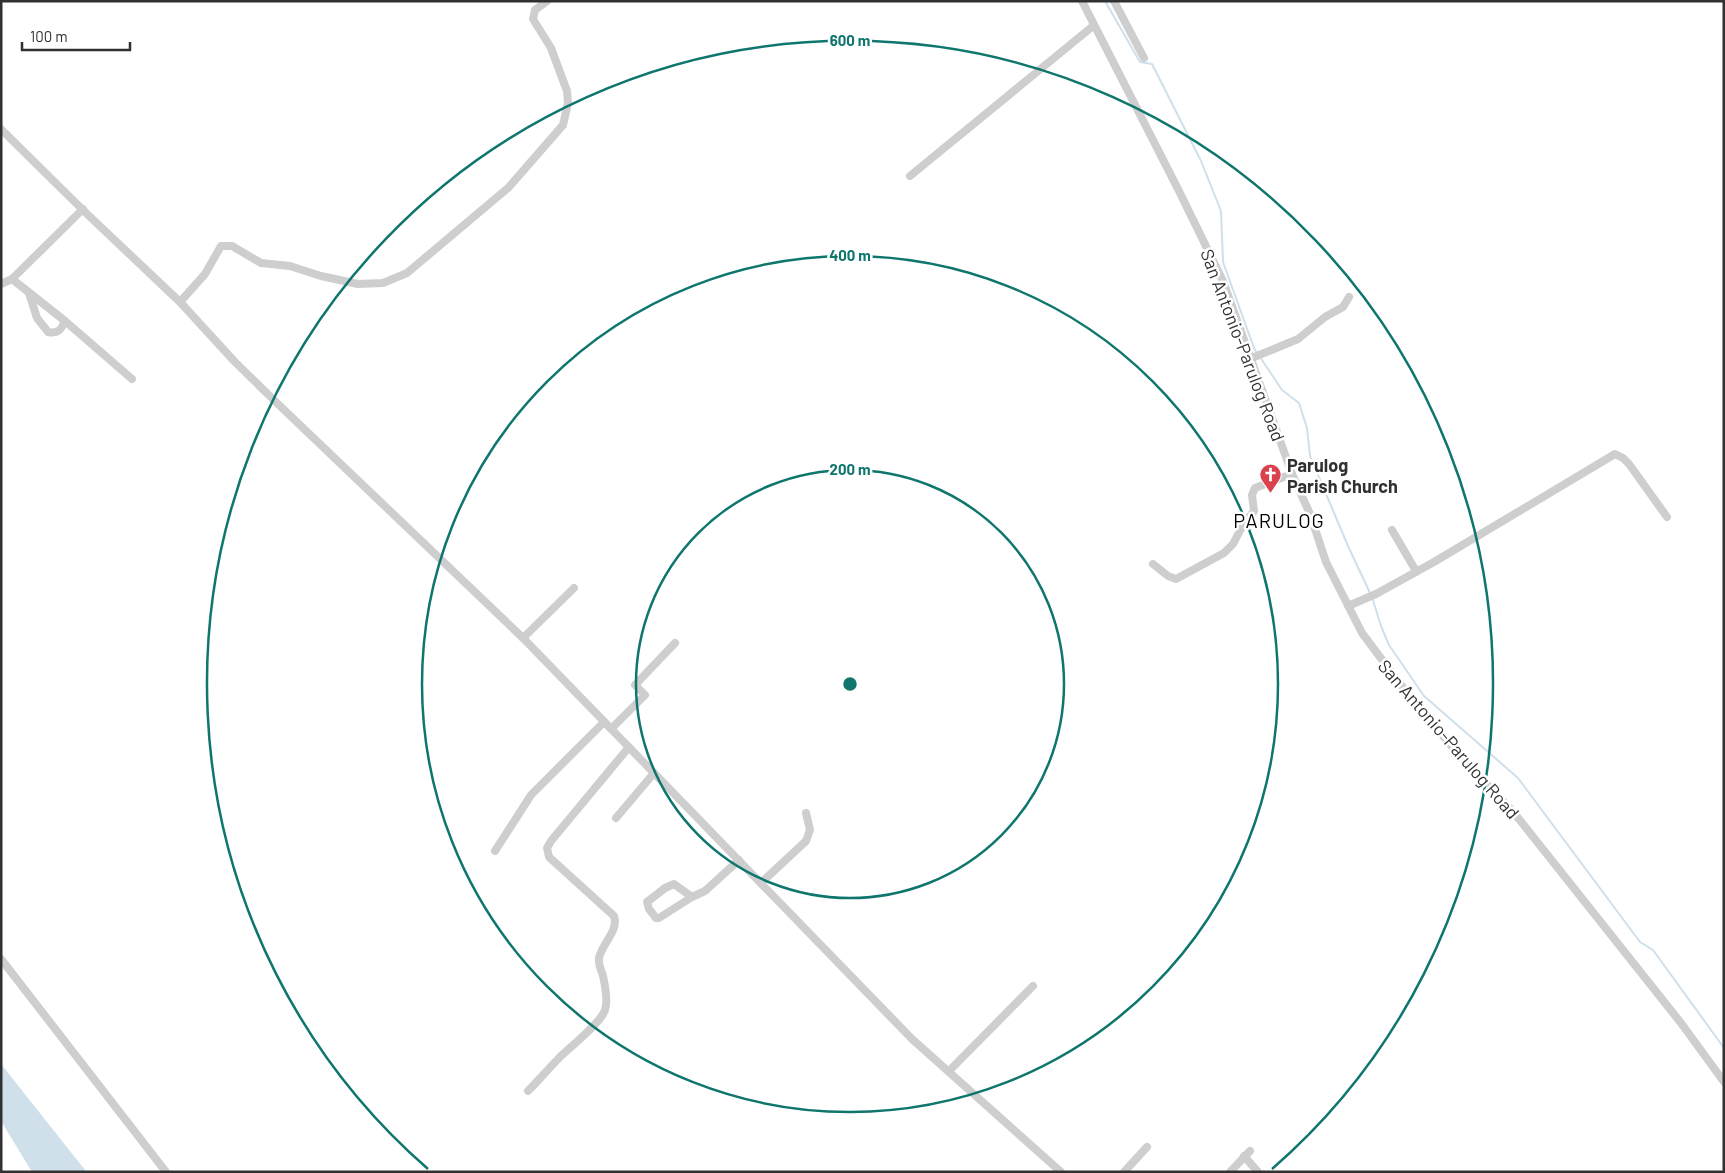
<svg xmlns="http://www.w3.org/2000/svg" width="1725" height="1173" viewBox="0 0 1725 1173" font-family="Barlow,sans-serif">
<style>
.water{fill:#cfe0eb}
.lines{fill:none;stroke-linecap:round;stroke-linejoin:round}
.stream{stroke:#cfe0eb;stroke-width:2}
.minor{stroke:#cecece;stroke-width:8}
.ring{fill:none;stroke:#0f766e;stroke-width:2.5}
.labels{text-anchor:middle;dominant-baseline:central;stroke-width:5;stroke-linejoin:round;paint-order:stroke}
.street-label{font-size:18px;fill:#313131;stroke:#fff}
.poi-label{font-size:18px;font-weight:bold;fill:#313131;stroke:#fff;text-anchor:start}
.quarter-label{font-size:20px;letter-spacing:1px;fill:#000;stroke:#fff}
.centre{fill:#0f766e;stroke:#fff;stroke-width:2.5}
.ring-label{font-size:15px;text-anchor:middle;font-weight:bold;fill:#0f766e;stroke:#fff;stroke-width:5;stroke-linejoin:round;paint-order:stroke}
</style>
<rect width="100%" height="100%" fill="#fff"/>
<polygon class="water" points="1,1064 85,1170 85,1172 32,1172 1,1121"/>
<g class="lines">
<g class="stream">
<polyline points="1105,1 1140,62 1152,64 1201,161 1221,211 1223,262 1254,348 1257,353"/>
<polyline points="1260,357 1282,390 1299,403 1307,428 1310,456 1348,546 1370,593"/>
<polyline points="1372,597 1381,626 1389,645 1424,696 1518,778 1640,942 1653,950 1724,1048"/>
</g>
<g class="minor">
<polyline points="1082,1 1179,191 1223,281 1292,474 1310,514 1326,562 1362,633 1413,701 1454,749 1515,814 1681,1023 1724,1082"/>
<polyline points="1114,1 1144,58"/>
<polyline points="1,129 86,213 180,302 235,362 279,405 523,638 912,1039 1061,1172"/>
<polyline points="910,176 1093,26"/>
<polyline points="12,279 65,321 132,379"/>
<polyline points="1,284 12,279 83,209"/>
<path d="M 29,293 L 37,318 L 48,332 C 58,334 61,330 65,321"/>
<polyline points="180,302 205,274 221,246 232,246 261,263 290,266 321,276 358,284 383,283 407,273 508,188 563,125 568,103 567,91 551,48 533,19 535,10 547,1"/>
<polyline points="1252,358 1298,339 1325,317 1343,307 1349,297"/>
<polyline points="1392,530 1416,571"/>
<polyline points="1153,564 1168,576 1176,579 1224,553 1233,544 1243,525 1254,511 1252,495 1255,488 1292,474"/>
<polyline points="1348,606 1376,594 1434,562 1615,454 1623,458 1629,464 1667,517"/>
<polyline points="523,638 574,588"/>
<polyline points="611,729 645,695 635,685 675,643"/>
<polyline points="616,818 654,773"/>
<polyline points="495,851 531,795 604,722"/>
<polyline points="761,883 806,841 810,830 806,813"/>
<polyline points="692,897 674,884 665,888 647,902 649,909 656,918 659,918 692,897 705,891 739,860"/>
<polyline points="1,959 166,1172"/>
<polyline points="949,1071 1033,986"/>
<path d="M 528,1091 C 539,1080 549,1068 560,1057 C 570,1047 601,1023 605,1010 C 608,1001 605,985 603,976 C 601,969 598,965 599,958 C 602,943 619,931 614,916 L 549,857 L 547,848 L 551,841 L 629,747"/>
<polyline points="1244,1156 1258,1172"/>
<polyline points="1124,1172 1147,1147"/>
<polyline points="1230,1172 1250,1151"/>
</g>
</g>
<g class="ring">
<circle cx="850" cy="684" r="214"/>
<circle cx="850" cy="684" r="428"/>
<path d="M428 1169A643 643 0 1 1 1272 1169"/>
</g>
<defs>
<symbol id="church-pin" viewBox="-11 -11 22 30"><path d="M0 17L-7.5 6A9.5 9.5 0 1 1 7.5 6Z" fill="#db414d" stroke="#fff"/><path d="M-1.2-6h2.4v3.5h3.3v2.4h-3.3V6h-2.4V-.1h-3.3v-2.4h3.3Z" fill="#fff"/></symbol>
</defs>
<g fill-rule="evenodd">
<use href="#church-pin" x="1258" y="462" width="25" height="34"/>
</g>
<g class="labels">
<g class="street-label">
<text transform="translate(1243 345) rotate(69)">San Antonio-Parulog Road</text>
<text transform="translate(1449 739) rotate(49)">San Antonio-Parulog Road</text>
</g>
<g class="poi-label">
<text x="1287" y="465">Parulog<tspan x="1287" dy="21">Parish Church</tspan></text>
</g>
<g class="quarter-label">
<text x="1279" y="520">PARULOG</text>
</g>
</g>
<circle cx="850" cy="684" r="8" class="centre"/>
<g class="ring-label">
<text x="850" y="46">600 m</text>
<text x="850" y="261">400 m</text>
<text x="850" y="475">200 m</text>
</g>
<rect width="1725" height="1173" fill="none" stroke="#313131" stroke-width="5"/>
<path d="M22 42v8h108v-8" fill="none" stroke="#313131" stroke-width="2.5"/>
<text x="30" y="42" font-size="15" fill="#313131" stroke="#ffffff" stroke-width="4" paint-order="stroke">100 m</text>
</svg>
